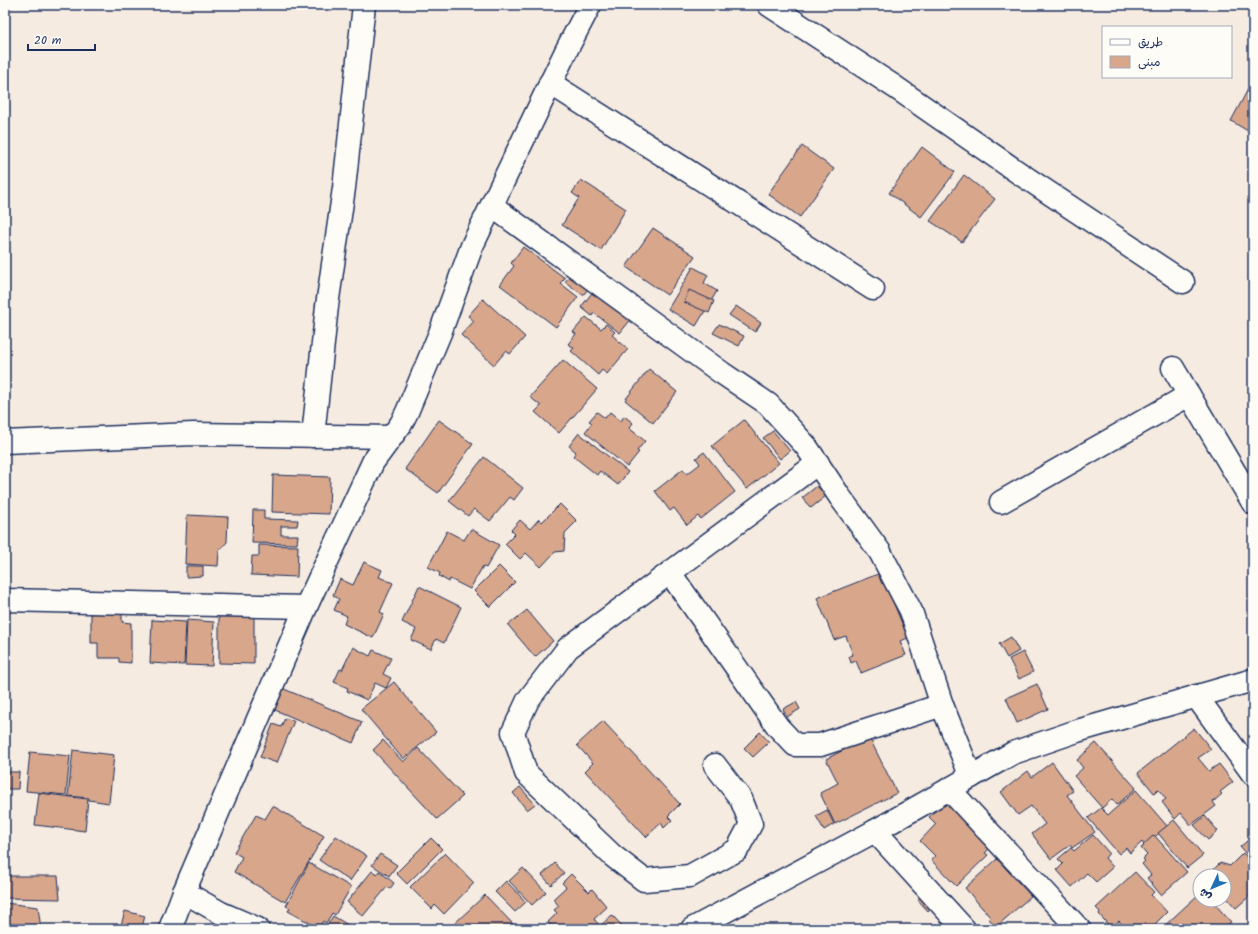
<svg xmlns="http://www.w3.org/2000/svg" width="1258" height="934" viewBox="0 0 1258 934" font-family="Kalam,'Playpen Sans Arabic',sans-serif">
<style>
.building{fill:#d8a68b;stroke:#1b2f5e}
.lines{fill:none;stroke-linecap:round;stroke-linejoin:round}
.minor-casing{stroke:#1b2f5e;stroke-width:25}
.minor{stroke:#fdfcf7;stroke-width:22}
</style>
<rect width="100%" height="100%" fill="#f6ebe1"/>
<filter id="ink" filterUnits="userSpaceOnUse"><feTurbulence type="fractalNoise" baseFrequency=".025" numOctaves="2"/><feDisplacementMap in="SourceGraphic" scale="8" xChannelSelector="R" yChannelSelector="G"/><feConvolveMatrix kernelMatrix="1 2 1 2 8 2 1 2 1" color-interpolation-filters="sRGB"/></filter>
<g filter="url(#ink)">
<g class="building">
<polygon points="1253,80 1253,134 1231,121"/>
<polygon points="802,146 834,169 800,217 768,194"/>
<polygon points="922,147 955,172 921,217 889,193"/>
<polygon points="964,175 995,199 962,242 930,221"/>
<polygon points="581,180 626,209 601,250 562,225 579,198 572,193"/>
<polygon points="653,228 695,256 667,295 626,267"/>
<polygon points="523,247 565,278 560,283 578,297 556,327 500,285 514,266 511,263"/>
<polygon points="693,267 708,275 704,283 717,291 696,326 668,309"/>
<polygon points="571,274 589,288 583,295 565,282"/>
<polygon points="595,289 632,318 620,333 594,313 592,316 581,307"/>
<polygon points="689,290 714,301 709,313 684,302"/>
<polygon points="483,299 525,337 510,354 506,351 494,365 461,335 474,321 468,316"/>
<polygon points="736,306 761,323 755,332 729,315"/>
<polygon points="586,317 601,329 606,324 615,332 612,335 628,349 607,374 602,370 598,375 571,351 574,348 568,344 576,334 573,332"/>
<polygon points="719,324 744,336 739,346 713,333"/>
<polygon points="563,360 597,389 559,433 535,412 541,406 530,397"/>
<polygon points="649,369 677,392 653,423 625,400"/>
<polygon points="597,412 605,418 610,412 621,421 624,416 633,423 629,428 645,441 637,451 639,452 627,467 585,432 592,423 589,421"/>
<polygon points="439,420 473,444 438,493 405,469"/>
<polygon points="744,420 779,463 747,489 712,446"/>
<polygon points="773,431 790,451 780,459 763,438"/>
<polygon points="579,433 628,472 618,485 600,471 597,475 573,456 576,452 569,446"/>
<polygon points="704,452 735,492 701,519 698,516 687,525 674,508 670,511 655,491 683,469 687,474 700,464 696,458"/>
<polygon points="484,457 523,488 514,500 510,497 490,521 474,509 468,516 449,501"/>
<polygon points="273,475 330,477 329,514 272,512"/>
<polygon points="817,486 826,496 811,508 802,498"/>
<polygon points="560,504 577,521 565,533 564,551 555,552 541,567 526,553 520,559 505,544 515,534 511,530 520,520 530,529 539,519 542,522"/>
<polygon points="253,510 264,510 264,519 298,520 297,526 281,526 281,535 298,535 297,544 252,543"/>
<polygon points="187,515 228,517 227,542 219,551 218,566 185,564"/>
<polygon points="471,529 499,545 486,568 483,566 470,589 450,579 449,582 439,576 440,573 428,567 447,531 464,540"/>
<polygon points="259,545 298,546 297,577 251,575 252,556 259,556"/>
<polygon points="364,562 382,570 379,577 393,583 380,612 384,614 373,638 344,624 347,616 334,610 339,599 333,595 340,579 353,585"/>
<polygon points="186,566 203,566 203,576 186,577"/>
<polygon points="499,566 515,582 490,607 474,591"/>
<polygon points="878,574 882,584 885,582 908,638 900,641 906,655 861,673 856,661 851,663 849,656 853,655 846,636 834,640 817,598"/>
<polygon points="419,586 461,607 444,643 436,639 431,649 411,640 416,629 402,622"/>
<polygon points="527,610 553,641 535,657 508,625"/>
<polygon points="91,611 122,612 122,622 131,623 131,663 119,662 119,658 98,658 98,643 91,643"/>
<polygon points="219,616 254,617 254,664 219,663"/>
<polygon points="152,620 186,622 184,665 150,663"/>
<polygon points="187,620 214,622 212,666 185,665"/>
<polygon points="1011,637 1019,651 1007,658 999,644"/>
<polygon points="353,647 370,656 373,650 391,658 383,674 391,678 386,688 375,683 367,700 347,691 348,688 334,682 340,669 342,670"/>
<polygon points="1023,652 1033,672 1019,679 1009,659"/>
<polygon points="394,682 436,732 403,759 361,709"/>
<polygon points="1037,684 1048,709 1017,723 1006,698"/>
<polygon points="277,686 362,722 353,743 268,707"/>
<polygon points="796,702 800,709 787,717 783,709"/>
<polygon points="285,718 294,721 277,763 260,757 273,724 281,727"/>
<polygon points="603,721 680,804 668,816 672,820 664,828 661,823 646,837 585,771 593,763 577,745"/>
<polygon points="1194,728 1211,749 1198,758 1209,771 1219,764 1233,782 1220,792 1222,794 1213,802 1216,806 1191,825 1181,813 1175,819 1162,802 1166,799 1158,789 1154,793 1138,773"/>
<polygon points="760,732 769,742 753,757 744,748"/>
<polygon points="869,737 897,793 835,824 820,793 838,783 826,759"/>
<polygon points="383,740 403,762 418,748 463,796 437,819 373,750"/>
<polygon points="1096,743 1136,788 1117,805 1112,799 1102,808 1074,776 1083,768 1077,760"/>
<polygon points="73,750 114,755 109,803 89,800 89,798 68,796"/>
<polygon points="30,752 70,756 66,795 26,791"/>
<polygon points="1052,762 1073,791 1067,795 1095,832 1072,848 1070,845 1051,859 1032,834 1045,824 1031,806 1018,815 1001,792 1028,771 1032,777"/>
<polygon points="7,772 19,772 18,789 7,789"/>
<polygon points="520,787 535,804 527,810 513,793"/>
<polygon points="1136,790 1167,826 1145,846 1142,842 1130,853 1126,848 1119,854 1088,818 1101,808 1108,815"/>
<polygon points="39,793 88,799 85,831 35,825"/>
<polygon points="951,796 993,845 985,853 988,855 956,886 931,860 935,856 920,841 936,824 929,817"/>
<polygon points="273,806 324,836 285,902 234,872 242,857 234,852 256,815 265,819"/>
<polygon points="827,810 834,824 824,830 816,816"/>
<polygon points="1205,816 1218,831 1208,840 1194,825"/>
<polygon points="1174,820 1203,855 1187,868 1158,833"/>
<polygon points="1093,835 1109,853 1105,858 1113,867 1096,882 1087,873 1072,887 1057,870 1063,864 1058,859 1071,848 1074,851"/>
<polygon points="1154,835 1187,872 1161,895 1147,878 1151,875 1142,864 1145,861 1143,859 1147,855 1141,848 1144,846 1143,845"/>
<polygon points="336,836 367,856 350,881 319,860"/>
<polygon points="1253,836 1253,862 1240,847"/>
<polygon points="431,838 442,849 407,884 396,873"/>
<polygon points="445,853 474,883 444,914 435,905 432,909 410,887"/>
<polygon points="1243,853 1253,864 1253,893 1236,908 1224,895 1224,876 1211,876 1209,874 1220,863 1230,866"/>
<polygon points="380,854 397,865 389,876 372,865"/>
<polygon points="997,859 1031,896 996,927 989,919 990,917 965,888"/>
<polygon points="309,863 351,887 335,915 332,913 326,923 323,921 319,928 288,911 290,908 286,906"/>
<polygon points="555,863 564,873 551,885 542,875"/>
<polygon points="523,868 546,892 532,905 509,881"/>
<polygon points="372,871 377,874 379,871 394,883 390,889 387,887 363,916 347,902"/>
<polygon points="1135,872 1154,892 1151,895 1167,912 1150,929 1137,929 1135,927 1133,929 1126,929 1119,921 1111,928 1099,914 1100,912 1096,908"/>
<polygon points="571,874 589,892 592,889 607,907 594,919 599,925 595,929 554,929 548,922 557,913 554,910 559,906 553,899 566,887 562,883"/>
<polygon points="5,876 58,876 60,899 5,898"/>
<polygon points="506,881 526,902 515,912 495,892"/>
<polygon points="1200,893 1200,900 1217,900 1214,903 1231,922 1223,929 1161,929"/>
<polygon points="923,894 934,905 928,911 918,900"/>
<polygon points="485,895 513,924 508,929 460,929 455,923"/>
<polygon points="5,903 38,907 41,929 5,929"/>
<polygon points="125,911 145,916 142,927 144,929 120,929"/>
<polygon points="612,915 625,929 597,929"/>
<polygon points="333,916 348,925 346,929 325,929"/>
</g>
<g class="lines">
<defs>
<g id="minor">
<polyline points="769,5 895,87 1019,173 1183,282"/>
<polyline points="550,83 873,289"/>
<polyline points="492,206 722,373 768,404 806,446 840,497 880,552 911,611 942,705 971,777"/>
<polyline points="1173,368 1253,503"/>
<polyline points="313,436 327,306 344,188 364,5"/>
<polyline points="5,442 193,434 391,437"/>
<polyline points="1001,502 1189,395"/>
<polyline points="670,573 778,727 795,745 820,745 942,705"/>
<polyline points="5,600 306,607"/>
<polyline points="1196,696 1253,774"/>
<polyline points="715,765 741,799 751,824 737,850 690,876 644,880 613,856 526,773 513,732 528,700 568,648 818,463"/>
<polyline points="949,789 1079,929"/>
<polyline points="875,831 964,929"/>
<polyline points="184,892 221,913 258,929"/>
<polyline points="170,929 184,892 306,607 373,462 401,424 407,412 440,333 472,246 567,49 590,5"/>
<polyline points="692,929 875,831 1013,753 1077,731 1253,680"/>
</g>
</defs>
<use href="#minor" class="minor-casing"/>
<use href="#minor" class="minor"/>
</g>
</g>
<rect width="1258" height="934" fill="none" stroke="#fdfcf7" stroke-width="20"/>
<rect x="10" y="10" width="1238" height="914" fill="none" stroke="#1b2f5e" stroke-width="1.5" filter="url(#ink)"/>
<rect x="1102" y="26" width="130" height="52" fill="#fdfcf7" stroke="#a3aaba"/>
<rect x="1110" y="39" width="20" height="6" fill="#fdfcf7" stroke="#a3aaba"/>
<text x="1138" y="46" font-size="12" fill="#1b2f5e">طريق</text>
<rect x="1110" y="56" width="20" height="12" fill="#d8a68b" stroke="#a3aaba"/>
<text x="1138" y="66" font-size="12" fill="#1b2f5e">مبنى</text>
<g transform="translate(1212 888) rotate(226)"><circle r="19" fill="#fdfcf7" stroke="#a3aaba"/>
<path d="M0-3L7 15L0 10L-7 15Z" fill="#1f6fb2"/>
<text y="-6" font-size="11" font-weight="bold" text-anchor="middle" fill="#1b2f5e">ش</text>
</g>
<path d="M28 44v6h67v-6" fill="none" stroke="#1b2f5e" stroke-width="2"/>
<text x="34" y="44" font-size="12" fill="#1b2f5e" stroke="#fdfcf7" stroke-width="3" paint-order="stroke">20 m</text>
</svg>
